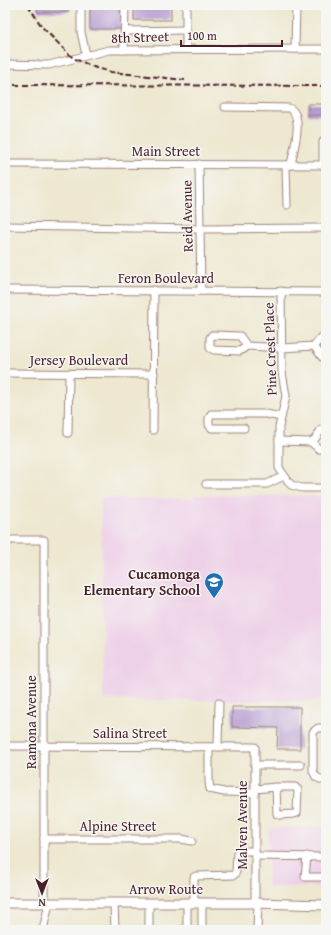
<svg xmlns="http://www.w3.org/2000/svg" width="331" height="935" viewBox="0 0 331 935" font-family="'Gentium Book Plus',serif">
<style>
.built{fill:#eed0e8}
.building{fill:#b498d0}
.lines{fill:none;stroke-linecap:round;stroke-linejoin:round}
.minor-casing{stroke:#9c847e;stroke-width:9}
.major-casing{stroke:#9c847e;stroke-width:11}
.minor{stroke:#fff;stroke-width:7}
.major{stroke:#fff;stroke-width:9}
.rail{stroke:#4a1f2b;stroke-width:2;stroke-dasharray:6 3;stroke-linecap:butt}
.labels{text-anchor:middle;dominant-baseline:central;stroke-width:3;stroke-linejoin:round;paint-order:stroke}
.street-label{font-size:14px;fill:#4a1f2b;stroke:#f6f6f2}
.poi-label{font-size:14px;font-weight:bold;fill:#4a1f2b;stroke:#f6f6f2;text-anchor:end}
</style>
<rect width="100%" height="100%" fill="#f6f6f2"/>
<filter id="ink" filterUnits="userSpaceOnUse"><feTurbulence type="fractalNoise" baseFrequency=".025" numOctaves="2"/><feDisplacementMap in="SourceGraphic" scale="8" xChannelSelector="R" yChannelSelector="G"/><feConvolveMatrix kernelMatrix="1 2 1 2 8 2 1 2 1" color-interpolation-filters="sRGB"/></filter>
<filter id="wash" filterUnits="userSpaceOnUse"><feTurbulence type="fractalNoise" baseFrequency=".012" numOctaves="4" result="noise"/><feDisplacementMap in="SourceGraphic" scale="16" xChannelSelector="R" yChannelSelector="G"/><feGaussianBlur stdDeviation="0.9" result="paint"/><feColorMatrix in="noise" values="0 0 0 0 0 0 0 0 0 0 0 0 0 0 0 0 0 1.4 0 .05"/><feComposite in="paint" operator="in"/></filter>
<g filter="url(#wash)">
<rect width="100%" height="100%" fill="#eee8d0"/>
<g class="built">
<polygon points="194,495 326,496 326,701 103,700 101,498 194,499"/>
<polygon points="326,827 326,887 268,887 268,828"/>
</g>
<g id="blocks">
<g class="building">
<polygon points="36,5 69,5 69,12 38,12"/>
<polygon points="90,5 120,5 121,29 90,29"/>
<rect x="134" y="5" width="37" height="15"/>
<rect x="308" y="104" width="18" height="11"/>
<polygon points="232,707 300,707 300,749 277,749 278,728 232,727"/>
</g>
</g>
</g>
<g filter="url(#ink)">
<use href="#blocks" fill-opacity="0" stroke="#9c847e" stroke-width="1"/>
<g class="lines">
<defs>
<g id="minor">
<polyline points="81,5 81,32 86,55"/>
<polyline points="125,31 186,30"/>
<polyline points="186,49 186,5"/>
<polyline points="295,49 296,5"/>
<polyline points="124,50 125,5"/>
<polyline points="5,64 49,65 109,50 326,49"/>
<path d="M 225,107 L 289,108 C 305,115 293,151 291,165"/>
<polyline points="5,164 326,165"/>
<polyline points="199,164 201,291"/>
<polyline points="286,165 287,205"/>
<polyline points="323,165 323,142 326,138"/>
<polyline points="5,226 200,229 326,228"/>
<polyline points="5,290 326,292"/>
<polyline points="281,291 282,372 286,396 279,427 279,468 291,485 302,488 326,488"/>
<polyline points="247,346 240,336 212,335 210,338 210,348 214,350 240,351 247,346 282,348 314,346 322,337 326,337"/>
<polyline points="314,346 322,357 326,357"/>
<polyline points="5,373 154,374"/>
<polyline points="244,428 212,428 209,425 209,418 211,414 266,414 281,417"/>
<polyline points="153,430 154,290"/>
<polyline points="68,433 69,373"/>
<polyline points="279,441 311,442 319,449 326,449"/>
<polyline points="311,442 315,439 321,430 326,430"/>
<polyline points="206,484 267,484 284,476"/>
<polyline points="5,540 44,540 44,903"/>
<polyline points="326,728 318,728 313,732 313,771 316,777 322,780 326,780"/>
<polyline points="5,746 255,747 255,903"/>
<polyline points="209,747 209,782 210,789 224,792 255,793"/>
<polyline points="218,747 219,703"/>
<polyline points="255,765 301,765"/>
<polyline points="255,789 276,787 295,787 298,790 297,813 294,814 279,815 277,814 276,787"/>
<polyline points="44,839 181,839 192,841"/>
<polyline points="255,856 326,857"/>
<polyline points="307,856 305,877 326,877"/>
<polyline points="114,903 115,930"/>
<polyline points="187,903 187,930"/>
<polyline points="194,903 194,877 196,876 234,875 236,872 237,853 239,851 255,851"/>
<polyline points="202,903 202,930"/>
<polyline points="43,930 49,903"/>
<polyline points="149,930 149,903"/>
<polyline points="257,930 258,903"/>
</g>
<polyline id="major" points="5,903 255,903 326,905"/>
</defs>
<use href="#minor" class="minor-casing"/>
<use href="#major" class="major-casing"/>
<use href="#minor" class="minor"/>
<use href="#major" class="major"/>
<g class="rail">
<polyline points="28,5 42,27 73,58 96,68 111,72 185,80"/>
<polyline points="5,85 326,86"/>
</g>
</g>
</g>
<defs>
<symbol id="school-pin" viewBox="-11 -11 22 30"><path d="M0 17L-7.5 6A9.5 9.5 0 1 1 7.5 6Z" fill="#1f6fb2" stroke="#f6f6f2"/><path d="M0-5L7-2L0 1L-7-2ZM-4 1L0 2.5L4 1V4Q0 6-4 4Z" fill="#fff"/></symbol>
</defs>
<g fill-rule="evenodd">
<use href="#school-pin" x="203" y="571" width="22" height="30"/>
</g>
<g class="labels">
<g class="street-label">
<text transform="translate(140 37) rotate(-2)">8th Street</text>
<text x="166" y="151">Main Street</text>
<text transform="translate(187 216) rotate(-91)">Reid Avenue</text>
<text x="166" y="278">Feron Boulevard</text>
<text transform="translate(270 349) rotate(-92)">Pine Crest Place</text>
<text x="79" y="360">Jersey Boulevard</text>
<text transform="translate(31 722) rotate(-90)">Ramona Avenue</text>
<text x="130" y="733">Salina Street</text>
<text transform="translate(242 825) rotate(-90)">Malven Avenue</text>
<text x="118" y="826">Alpine Street</text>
<text x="166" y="889">Arrow Route</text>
</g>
<g class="poi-label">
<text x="200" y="574">Cucamonga<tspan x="200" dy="16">Elementary School</tspan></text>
</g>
</g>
<rect width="331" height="935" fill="none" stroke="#f6f6f2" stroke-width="20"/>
<g transform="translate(42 893) rotate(180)" stroke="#f6f6f2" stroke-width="3" paint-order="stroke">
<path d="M0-3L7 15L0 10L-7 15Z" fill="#4a1f2b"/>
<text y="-6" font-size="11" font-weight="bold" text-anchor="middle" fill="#4a1f2b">N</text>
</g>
<path d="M181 40v6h101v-6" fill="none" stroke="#4a1f2b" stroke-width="2"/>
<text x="187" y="40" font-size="12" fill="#4a1f2b" stroke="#f6f6f2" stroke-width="3" paint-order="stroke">100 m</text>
</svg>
